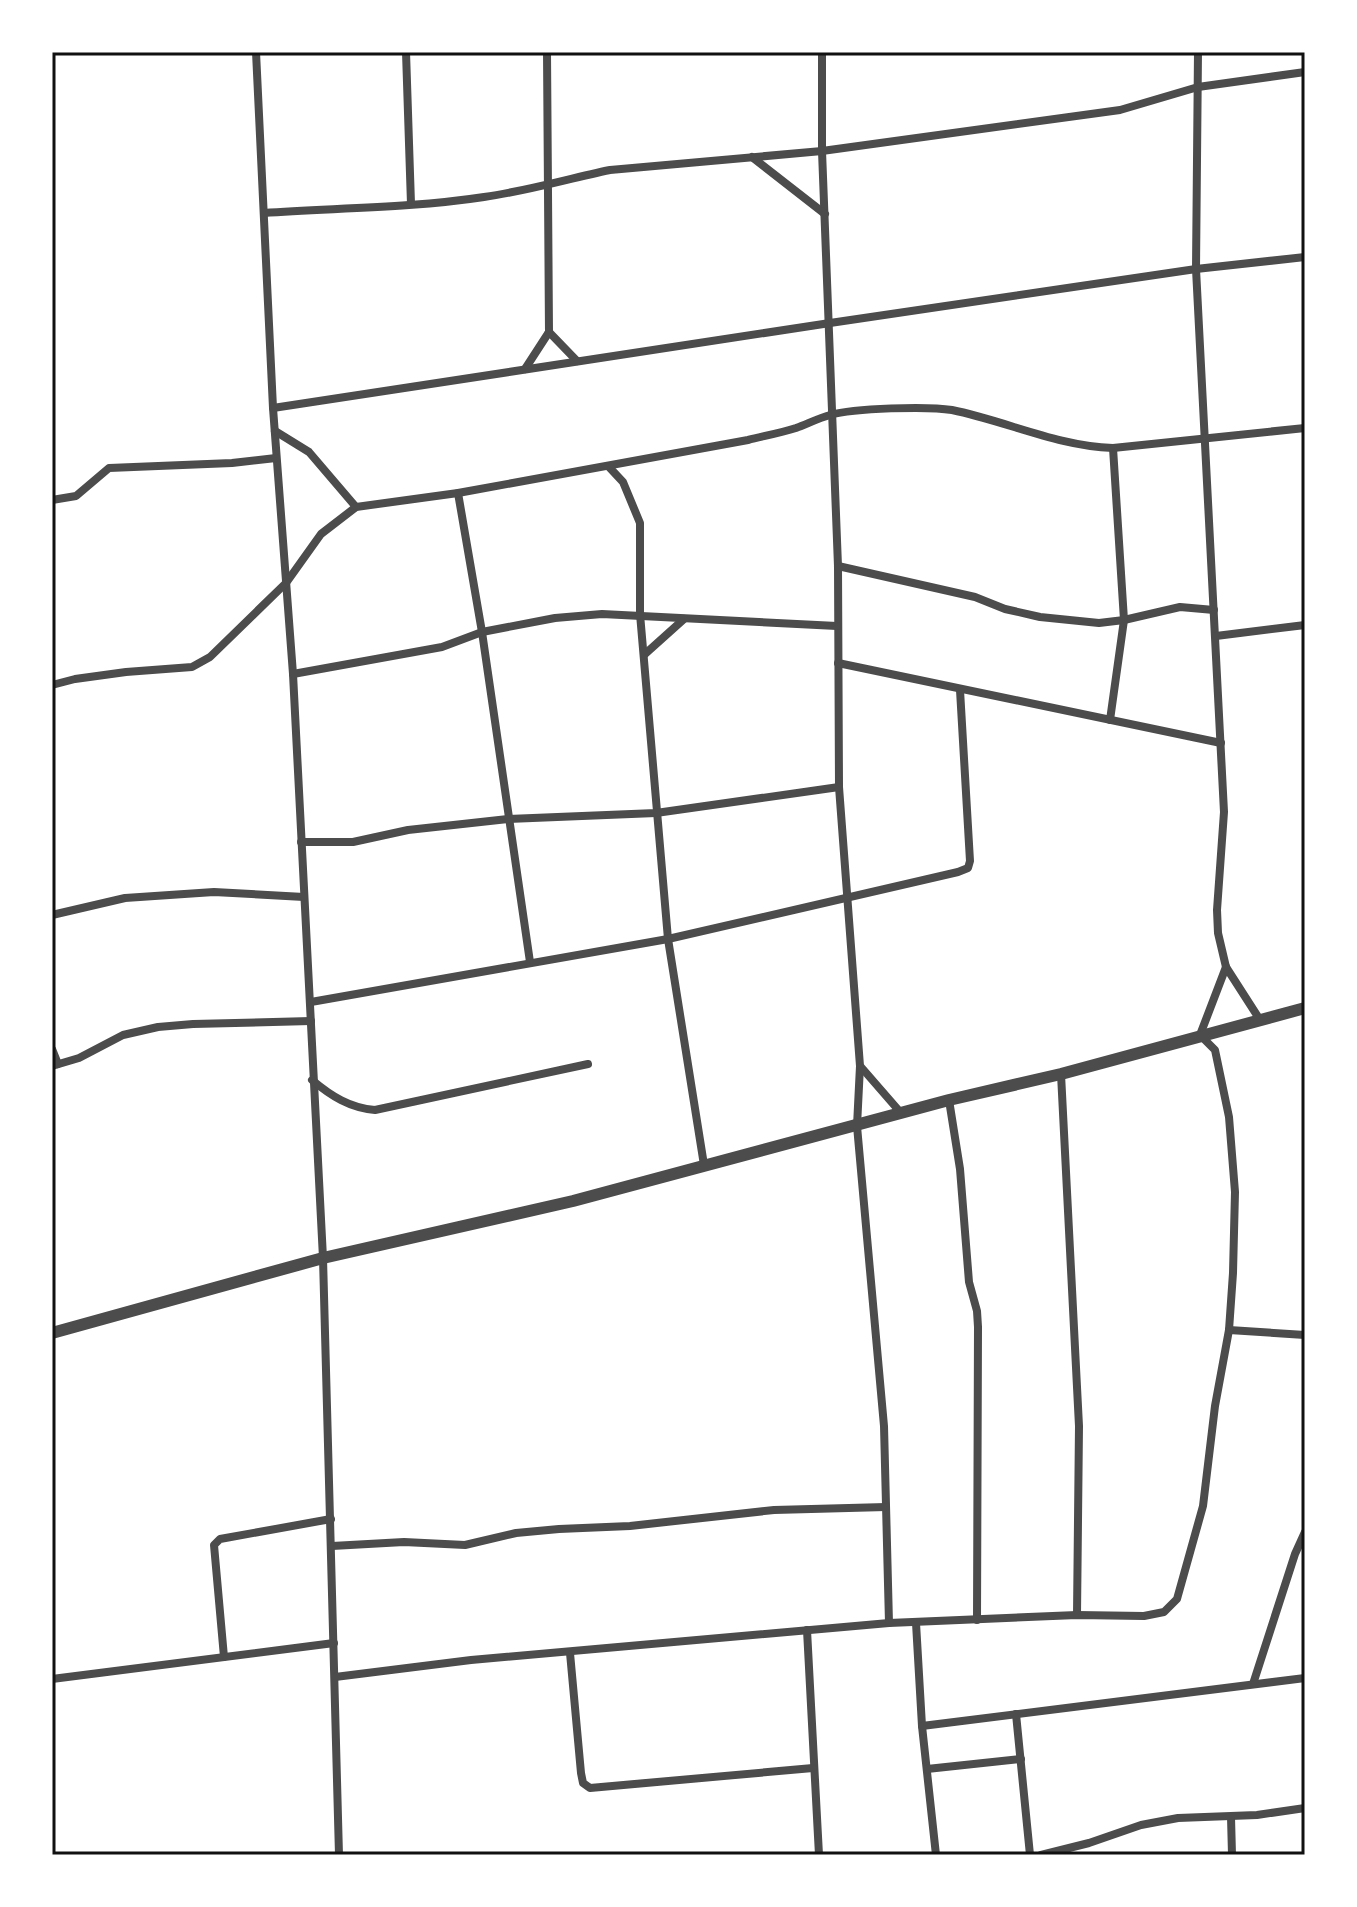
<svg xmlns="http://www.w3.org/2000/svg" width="1357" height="1907" viewBox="0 0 1357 1907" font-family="'Roboto Condensed',sans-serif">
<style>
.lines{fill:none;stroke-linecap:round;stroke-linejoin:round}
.minor{stroke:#4c4c4c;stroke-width:8}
.tertiary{stroke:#4c4c4c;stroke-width:12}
.neatline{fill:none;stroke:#111;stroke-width:3}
</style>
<rect width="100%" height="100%" fill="#fff"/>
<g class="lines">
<g class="minor">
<polyline points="256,52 273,408 293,674 323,1258 339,1855"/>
<polyline points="406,52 411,204"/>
<polyline points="822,52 822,151 838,566 839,787 860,1066 857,1126 884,1426 889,1623"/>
<polyline points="1198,52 1196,269 1224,812 1217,910 1218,933 1226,967 1260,1020"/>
<polyline points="752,157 825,214"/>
<path d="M 264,213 C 337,208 412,208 484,197 C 527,191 567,179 610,170 L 822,151 L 1120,110 L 1198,87 L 1305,72"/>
<polyline points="549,332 577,361"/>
<polyline points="525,369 549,332 547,52"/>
<polyline points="273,408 830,323 1196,269 1305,257"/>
<polyline points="275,431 309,452 356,507"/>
<polyline points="609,467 623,482 640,523 640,614 668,939 704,1165"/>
<polyline points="458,493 482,632 530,962"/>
<polyline points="52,500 76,496 109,468 232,463 276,458"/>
<polyline points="838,566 975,597 1005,609 1040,617 1099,623 1124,620 1180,607 1214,610"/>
<polyline points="1216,636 1305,625"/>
<polyline points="645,654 684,619"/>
<polyline points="838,663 1221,743"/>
<polyline points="293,674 442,647 482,632 555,618 602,614 837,626"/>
<path d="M 52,685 L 75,679 L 126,672 L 192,667 L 210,657 L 286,583 L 321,534 L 356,507 L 458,493 L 748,440 C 764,436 780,433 796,428 C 807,424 819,418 830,415 C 854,408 928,406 952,410 C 1006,421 1057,446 1113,448 L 1305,428"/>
<polyline points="1110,720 1124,620 1113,448"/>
<polyline points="301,842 353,842 408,830 508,819 656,813 839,787"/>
<polyline points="52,915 125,898 214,892 304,897"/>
<polyline points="311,1002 668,939 958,872 968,868 970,861 960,690"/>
<polyline points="52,1049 58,1064"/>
<polyline points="52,1066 79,1058 123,1035 158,1027 193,1024 311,1021"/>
<polyline points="861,1067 901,1113"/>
<polyline points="1061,1074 1079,1426 1077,1615"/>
<path d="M 312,1080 C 331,1096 350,1108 375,1110 L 588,1064"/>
<polyline points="949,1100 960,1169 969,1282 977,1311 978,1327 977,1620"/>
<polyline points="1229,1330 1305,1335"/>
<polyline points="332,1546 404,1542 465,1545 516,1533 559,1529 630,1526 774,1510 886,1507"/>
<polyline points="916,1623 922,1726 936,1855"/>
<polyline points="807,1630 819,1855"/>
<polyline points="570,1653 581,1773 583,1783 590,1788 813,1768"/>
<polyline points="224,1657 214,1545 220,1539 331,1519"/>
<polyline points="335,1677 471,1660 889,1623 1077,1615 1144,1616 1164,1612 1177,1599 1203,1506 1215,1406 1229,1330 1233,1273 1235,1192 1229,1117 1215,1050 1200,1035 1226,967"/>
<polyline points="52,1679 334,1643"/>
<polyline points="1253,1684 1295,1554 1305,1532"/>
<polyline points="1016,1714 1030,1855"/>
<polyline points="922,1726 1305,1678"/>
<polyline points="927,1769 1021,1759"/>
<polyline points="1231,1817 1232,1855"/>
<polyline points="1041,1855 1089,1843 1141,1825 1178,1818 1257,1815 1305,1808"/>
</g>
<polyline class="tertiary" points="52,1333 323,1258 573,1201 949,1100 1061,1074 1305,1008"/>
</g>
<rect width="1357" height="1907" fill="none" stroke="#ffffff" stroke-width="108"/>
<rect x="54" y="54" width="1249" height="1799" class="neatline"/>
</svg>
